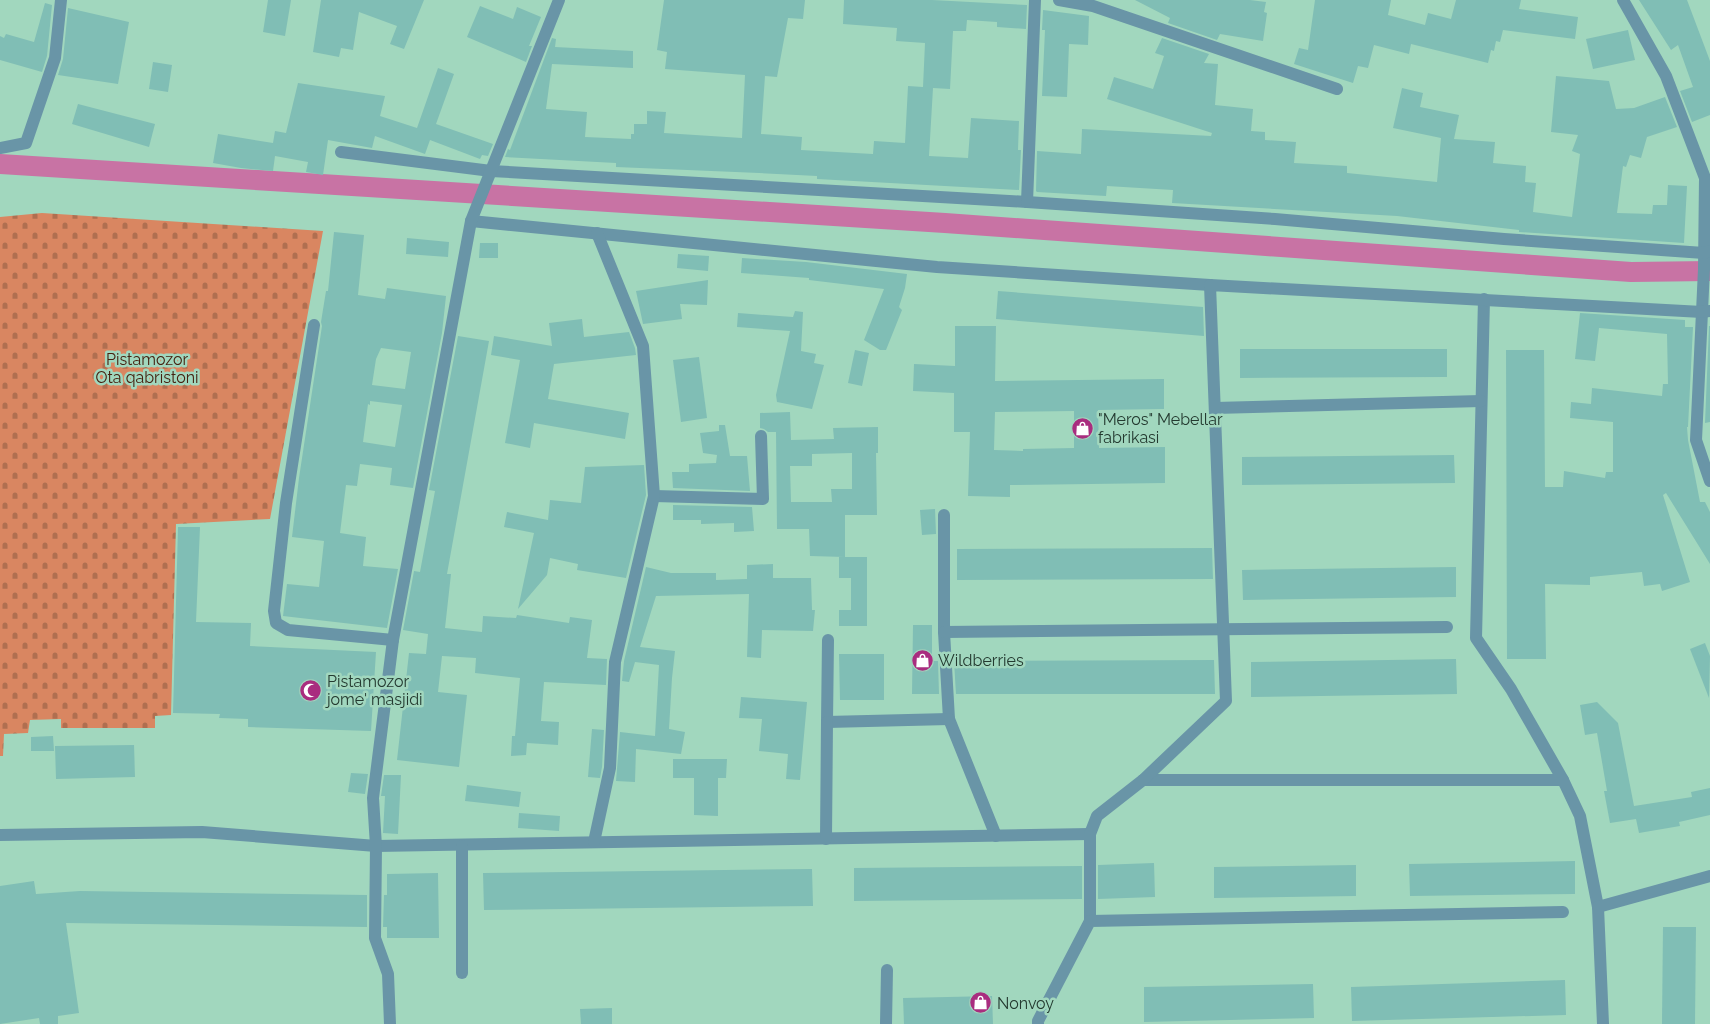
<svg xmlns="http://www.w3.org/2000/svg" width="1710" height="1024" viewBox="0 0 1710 1024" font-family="Raleway,sans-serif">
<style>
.cemetery{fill:url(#cemetery-stones)}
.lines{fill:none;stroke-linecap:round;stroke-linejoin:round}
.canal{stroke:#c873a4;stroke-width:20}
.building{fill:#80beb5;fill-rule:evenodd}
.minor{stroke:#6995a7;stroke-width:12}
.labels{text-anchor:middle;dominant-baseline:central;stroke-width:5;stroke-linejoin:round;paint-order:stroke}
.park-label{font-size:16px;fill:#452110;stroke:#a1d7be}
.poi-label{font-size:16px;fill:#243a30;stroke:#a1d7be;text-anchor:start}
</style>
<defs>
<pattern id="cemetery-stones" width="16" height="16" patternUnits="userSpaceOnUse" patternTransform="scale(1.25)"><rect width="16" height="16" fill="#d98661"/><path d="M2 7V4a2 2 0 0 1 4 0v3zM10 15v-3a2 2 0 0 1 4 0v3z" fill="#b06f50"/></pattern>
</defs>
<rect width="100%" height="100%" fill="#a1d7be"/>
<polygon class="cemetery" points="42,213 323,231 270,519 176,524 171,715 155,716 155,728 61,728 61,719 30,720 28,733 4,734 3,756 0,756 0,217"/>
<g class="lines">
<polyline class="canal" points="0,164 945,223 1631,272 1710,271"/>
</g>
<g class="building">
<polygon points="268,0 291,0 285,36 263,32"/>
<polygon points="321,0 424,0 404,49 390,44 397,26 359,12 353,50 341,48 339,57 313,52"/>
<polygon points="664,0 805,0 803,19 788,18 777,77 765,76 761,134 802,137 801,150 873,154 874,141 905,143 908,86 923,87 925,43 896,41 897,28 843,24 844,0 932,0 1027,5 1026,29 997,27 997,22 967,20 966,31 953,31 950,89 933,88 929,156 968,158 971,118 1019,121 1018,150 1021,150 1019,190 817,179 817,176 759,173 616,167 616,163 505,157 508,149 510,150 552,38 556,39 555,47 633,51 633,68 552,64 546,109 587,112 585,137 631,139 631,134 634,134 634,124 647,124 647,111 666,112 664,133 742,138 745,75 665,69 667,52 657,50"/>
<polygon points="1135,0 1250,0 1266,2 1264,12 1267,13 1263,41 1220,34 1217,40 1168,23 1170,18"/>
<polygon points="1315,0 1391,0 1388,15 1425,25 1428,13 1451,19 1456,0 1521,0 1519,9 1578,17 1575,39 1503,30 1500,42 1496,41 1494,51 1491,50 1488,63 1411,44 1409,54 1374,45 1368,68 1358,66 1353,83 1294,64 1299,48 1308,50"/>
<polygon points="1639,0 1687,0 1710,61 1710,115 1692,122 1680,91 1693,87 1678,45 1671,50"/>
<polygon points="45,3 52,5 47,56 42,72 0,60 0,36 4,38 6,34 34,42"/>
<polygon points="480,6 513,19 517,7 541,17 529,46 532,46 526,62 467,37"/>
<polygon points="68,8 129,22 118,84 58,75 63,59"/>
<polygon points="1043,10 1089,16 1088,45 1069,44 1067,97 1042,96 1045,30 1042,30"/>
<polygon points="1628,30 1635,60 1593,69 1586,39"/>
<polygon points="1162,38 1209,54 1204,63 1218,64 1215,105 1253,109 1251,131 1265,132 1265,140 1296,142 1294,163 1347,166 1347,173 1437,182 1441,138 1393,128 1402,88 1423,93 1420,107 1459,115 1454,139 1495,142 1493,163 1526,166 1525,182 1536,183 1533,212 1572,217 1580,154 1572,151 1578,135 1551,132 1556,76 1609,81 1616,109 1634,108 1665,97 1677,127 1647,137 1641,158 1630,155 1626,167 1623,166 1617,213 1652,214 1653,205 1667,205 1668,185 1687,186 1684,243 1519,232 1519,230 1397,216 1172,203 1173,190 1107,186 1106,196 1037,192 1036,191 1037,151 1081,154 1082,129 1211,136 1212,133 1107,99 1114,77 1153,89 1164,56 1155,53"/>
<polygon points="153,62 172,65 168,92 149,89"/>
<polygon points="438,68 454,74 436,124 493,144 488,156 482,155 480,159 430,140 425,154 375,136 372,148 328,140 323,175 306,172 308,162 275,156 273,171 241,168 213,163 218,134 273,143 275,131 286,133 298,83 385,96 380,116 417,128"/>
<polygon points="78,104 155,124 149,147 72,124"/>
<path d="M 334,232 L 364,235 L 358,295 L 385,299 L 387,288 L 446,296 L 442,333 L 413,488 L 390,485 L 392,468 L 360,464 L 357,486 L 346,485 L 340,533 L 366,537 L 363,566 L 398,569 L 387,628 L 283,616 L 287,584 L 319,587 L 324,541 L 292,537 L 299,478 L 322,326 L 321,322 L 326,291 L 328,291 ZM 381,348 L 411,352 L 405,389 L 372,385 L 376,359 ZM 370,401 L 402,405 L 395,447 L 363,442 L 368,404 L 370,405 Z"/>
<polygon points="407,238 449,242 448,257 406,254"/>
<polygon points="480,243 498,243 498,258 479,258"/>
<polygon points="678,254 709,256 708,271 677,268"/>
<polygon points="742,258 806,262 907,274 905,288 899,307 902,310 886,350 880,350 864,340 884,289 809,280 809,278 741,273"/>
<polygon points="708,280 707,305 680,304 682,319 643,324 636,291"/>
<polygon points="998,291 1203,307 1204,336 996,319"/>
<polygon points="795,311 803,312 801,351 816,354 814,363 824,365 812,409 777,402 776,395 790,331 737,327 738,313 793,317"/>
<polygon points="1580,313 1685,320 1685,327 1693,327 1688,427 1687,427 1688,440 1700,502 1705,502 1710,512 1710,564 1666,493 1663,495 1690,582 1662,591 1660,584 1644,586 1642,572 1590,577 1590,585 1545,584 1546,659 1507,659 1506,350 1544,350 1545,487 1563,487 1564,471 1605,478 1606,472 1613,472 1613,422 1570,418 1571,402 1591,404 1592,388 1662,396 1663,384 1668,384 1667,334 1599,328 1595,361 1575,359"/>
<polygon points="582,319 584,337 629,332 635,348 636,355 554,364 548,399 629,413 625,439 534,423 530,448 505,443 520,360 491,355 494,336 552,346 549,323"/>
<path d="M 955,326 L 996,326 L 995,381 L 1164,379 L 1164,409 L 1098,410 L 1099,448 L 1165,447 L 1165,483 L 1010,485 L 1010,497 L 968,496 L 970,432 L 954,432 L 954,393 L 913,391 L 914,364 L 955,366 ZM 1074,411 L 1074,448 L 1023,449 L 1023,451 L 994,450 L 995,412 Z"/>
<polygon points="1710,326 1710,422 1705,423 1709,326"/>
<polygon points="458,336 489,341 447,574 451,574 445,628 482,632 483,616 516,618 517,615 569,623 570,617 592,620 587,658 607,659 606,685 544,682 541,721 559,722 558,745 527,743 526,755 511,756 512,736 515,736 520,678 475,673 476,658 442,656 438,692 467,695 459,767 397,760 409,653 426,654 428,634 403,630 414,571 420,572 435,491 429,490"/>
<polygon points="1240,349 1447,349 1447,377 1240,378"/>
<polygon points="855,350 869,353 862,386 848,383"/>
<polygon points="699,357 707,418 681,422 673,360"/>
<path d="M 790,412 L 791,440 L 834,439 L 833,428 L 878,427 L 878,453 L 876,453 L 877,515 L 845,515 L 845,557 L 867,557 L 867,626 L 839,626 L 839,610 L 851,610 L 851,578 L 839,578 L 839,557 L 845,557 L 810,556 L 809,529 L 777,529 L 776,432 L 768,432 L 764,429 L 760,428 L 760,413 ZM 852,453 L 852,489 L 831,489 L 832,502 L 791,502 L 790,466 L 812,466 L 812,454 Z"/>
<polygon points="719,425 725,425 730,456 747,456 750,491 673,488 672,472 689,472 689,464 716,463 717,455 703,453 700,433 719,431"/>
<polygon points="1454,455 1455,483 1242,485 1242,457"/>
<polygon points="644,465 646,495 626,578 577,570 578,564 550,558 547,575 518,609 534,533 504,527 507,512 548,520 550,500 581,503 585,467"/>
<polygon points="673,505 752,507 754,531 734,532 734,523 701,524 701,520 673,520"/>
<polygon points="935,509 936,534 922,535 920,510"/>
<polygon points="178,527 200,527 196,622 251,623 250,646 376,652 371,731 248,727 248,719 219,718 220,714 173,713"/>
<polygon points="1212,548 1213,579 957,580 957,549"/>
<polygon points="773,564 773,578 811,578 812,610 815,610 813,631 762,630 761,658 747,657 749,594 656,596 640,647 675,651 672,678 669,729 685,732 681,754 636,749 635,782 616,781 620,732 655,736 659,665 635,662 629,682 622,681 624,661 646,567 671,573 716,573 716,580 747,579 747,565"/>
<polygon points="1456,567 1456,597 1243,600 1242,570"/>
<polygon points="913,625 932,625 932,661 938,661 939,694 912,694"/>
<polygon points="1705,643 1710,656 1709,698 1690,649"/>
<polygon points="839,654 884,654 884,700 840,700"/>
<polygon points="1456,659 1457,694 1251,697 1251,662"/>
<polygon points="1214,660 1215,694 956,694 954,661"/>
<polygon points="741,697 807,702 800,780 786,779 788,754 759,751 762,719 739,718"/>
<polygon points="1597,702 1618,723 1634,806 1692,797 1691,792 1710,788 1710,815 1679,822 1680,826 1639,833 1636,819 1610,823 1604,791 1607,791 1597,733 1585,735 1580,705"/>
<polygon points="592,729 604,730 602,767 600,778 588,777"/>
<polygon points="53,736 54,751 31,751 31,737"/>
<polygon points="134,745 135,777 56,779 55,746"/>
<polygon points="673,759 727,759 726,778 718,778 718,816 694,815 694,778 673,778"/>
<polygon points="351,773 368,774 365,794 348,792"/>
<polygon points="384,775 401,775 398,834 383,833 385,796 381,796"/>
<polygon points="467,785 521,792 519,807 465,801"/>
<polygon points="519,813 560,816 559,831 518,828"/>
<polygon points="1575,861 1575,894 1410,896 1409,864"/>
<polygon points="1154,863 1155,897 1098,899 1098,865"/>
<polygon points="1356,865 1356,896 1214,898 1214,867"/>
<polygon points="1082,866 1082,899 854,901 854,868"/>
<polygon points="812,869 813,906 484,910 483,873"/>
<polygon points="438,873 439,938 387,938 387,927 383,927 384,895 387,895 387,874"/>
<polygon points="34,881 36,894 80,891 367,895 367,927 66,923 79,1013 58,1016 58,1024 40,1024 39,1018 0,1024 0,886"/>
<polygon points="1663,927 1696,927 1695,1024 1662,1024"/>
<polygon points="1565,980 1566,1015 1352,1021 1351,987"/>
<polygon points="1313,984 1314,1018 1144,1022 1144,987"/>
<polygon points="992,996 993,1024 904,1024 903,998"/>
<polygon points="612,1008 612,1024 581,1024 580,1009"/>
</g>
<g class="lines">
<g class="minor">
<polyline points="1059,0 1093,6 1337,89"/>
<polyline points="1623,0 1666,76 1705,178 1704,269 1696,440 1710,481"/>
<polyline points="0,148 26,143 55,58 61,0"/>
<polyline points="341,152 491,171 1027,202 1275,219 1504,239 1704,253 1710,251"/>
<polyline points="1027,202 1035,0"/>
<polyline points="471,221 937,267 1210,285"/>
<polyline points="1484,299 1476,638 1511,689 1563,780"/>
<polyline points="314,325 286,503 274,611 276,623 288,630 393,640"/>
<polyline points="1215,408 1481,401"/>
<polyline points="654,496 763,499 761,436"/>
<polyline points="944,515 944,632 949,719 996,836"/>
<polyline points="944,632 1447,627"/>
<polyline points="828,640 827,722 949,719"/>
<polyline points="1143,780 1563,780 1580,816 1598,907"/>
<polyline points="0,835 202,832 376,846 1090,834"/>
<polyline points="826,839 827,722"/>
<polyline points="594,842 610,768 615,662 654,496 643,346 597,233"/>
<polyline points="462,846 462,973"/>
<polyline points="1090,921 1090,834 1097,816 1143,780 1226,701 1210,285 1702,312 1710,311"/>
<polyline points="390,1024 388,974 375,938 376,846 373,798 393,640 471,221 559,0"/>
<polyline points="886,1024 887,970"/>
<polyline points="1038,1024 1038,1021 1090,921 1563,912"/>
<polyline points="1603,1024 1598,907 1710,876"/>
</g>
</g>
<defs>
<symbol id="shop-disc" viewBox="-11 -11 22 22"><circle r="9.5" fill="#a92d7f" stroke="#a1d7be"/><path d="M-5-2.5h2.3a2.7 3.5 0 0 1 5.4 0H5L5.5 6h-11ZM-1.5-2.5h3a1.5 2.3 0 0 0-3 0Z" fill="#fff"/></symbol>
<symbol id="mosque-disc" viewBox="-11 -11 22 22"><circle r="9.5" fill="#a92d7f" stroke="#a1d7be"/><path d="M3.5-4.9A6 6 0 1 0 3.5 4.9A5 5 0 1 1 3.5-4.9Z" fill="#fff"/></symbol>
</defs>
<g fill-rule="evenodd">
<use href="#shop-disc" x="1070" y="416" width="25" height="25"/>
<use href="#shop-disc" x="910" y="648" width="25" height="25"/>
<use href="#mosque-disc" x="298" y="678" width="25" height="25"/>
<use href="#shop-disc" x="968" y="990" width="25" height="25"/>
</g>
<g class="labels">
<g class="park-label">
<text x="147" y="359">Pistamozor<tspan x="147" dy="18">Ota qabristoni</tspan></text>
</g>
<g class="poi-label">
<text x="1098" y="419">"Meros" Mebellar<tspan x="1098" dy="18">fabrikasi</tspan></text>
<text x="938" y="660">Wildberries</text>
<text x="327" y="681">Pistamozor<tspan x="327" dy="18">jome' masjidi</tspan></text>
<text x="997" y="1003">Nonvoy</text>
</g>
</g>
</svg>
